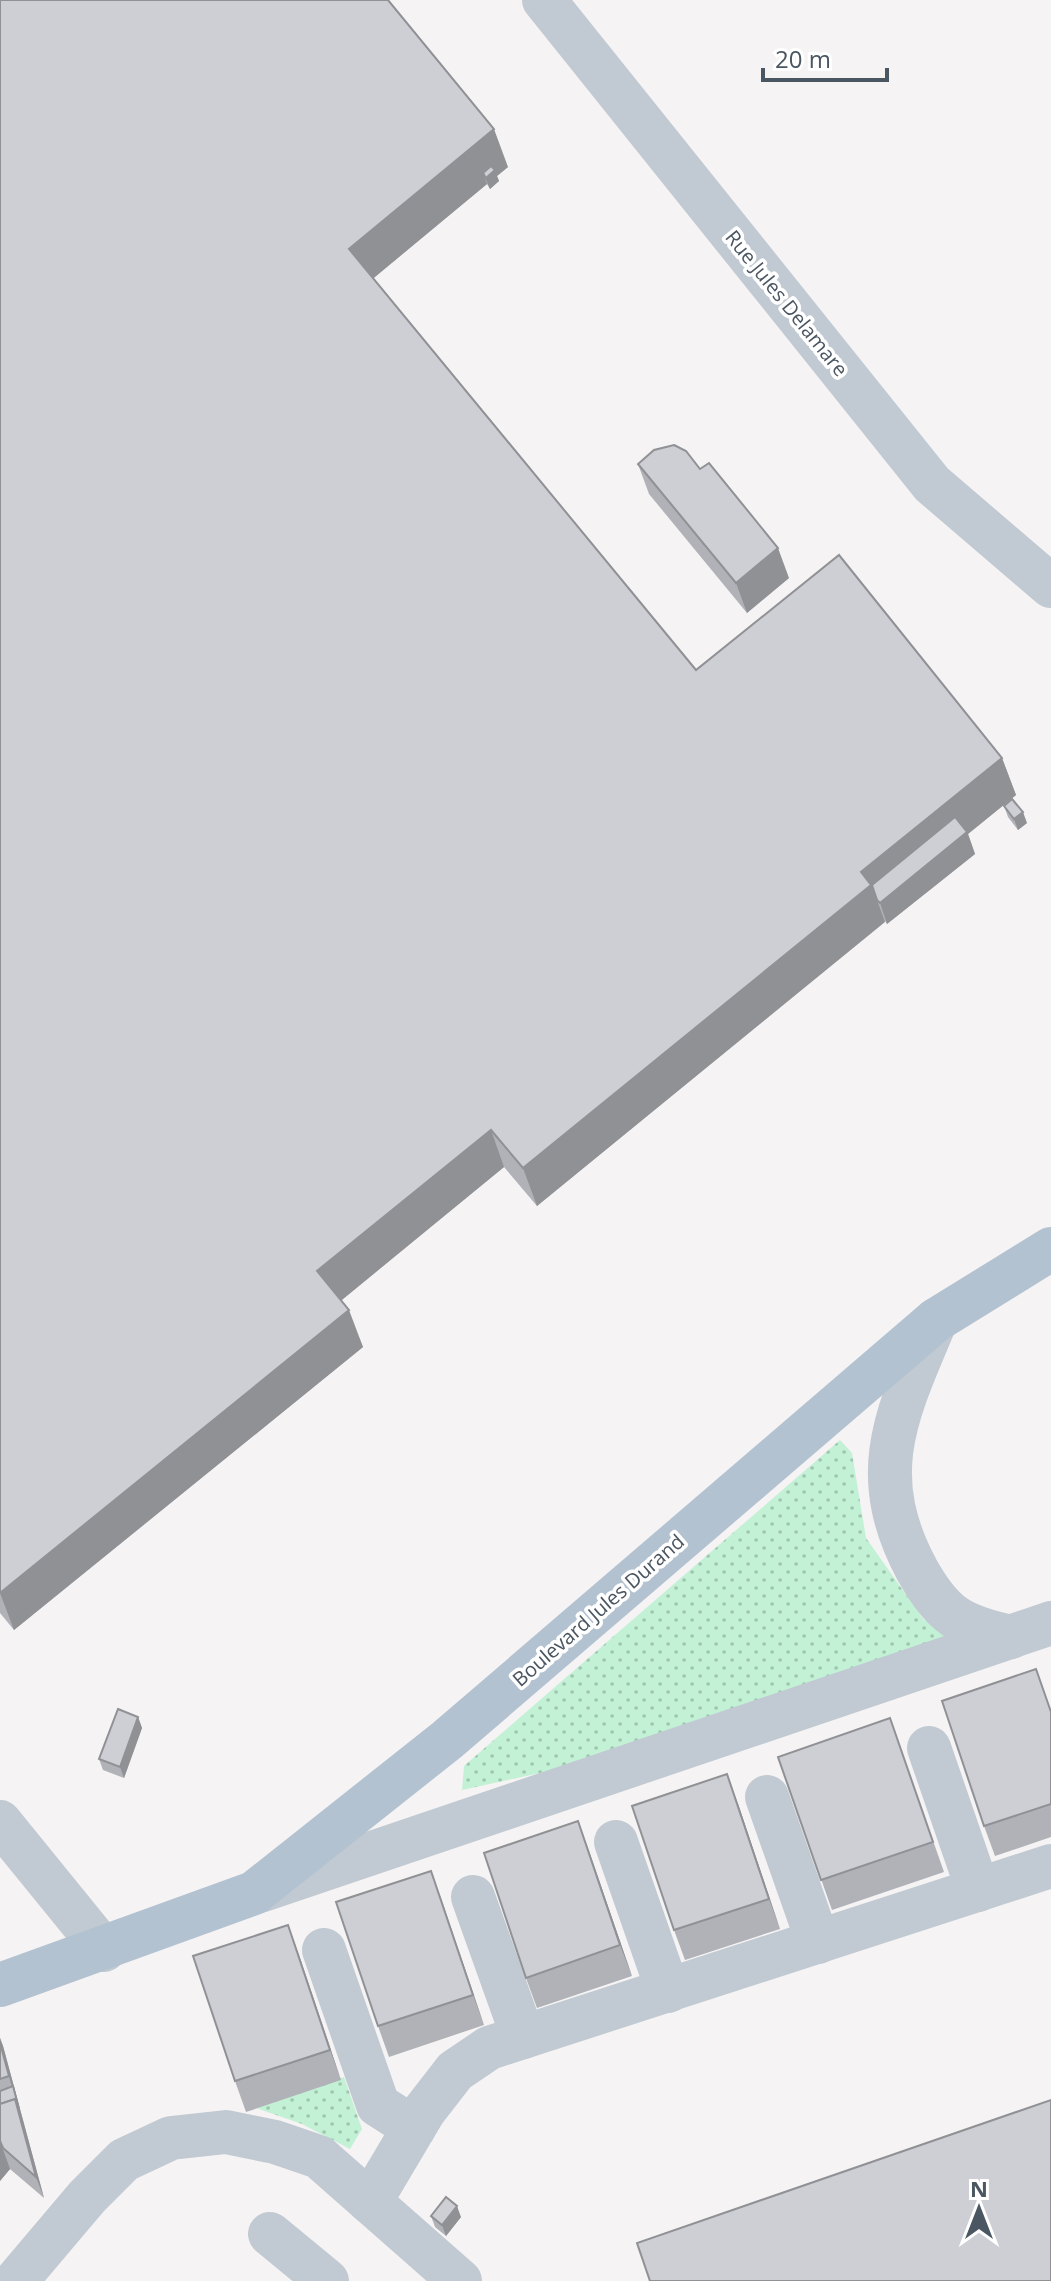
<svg xmlns="http://www.w3.org/2000/svg" width="1051" height="2281" viewBox="0 0 1051 2281" font-family="'Open Sans',sans-serif">
<style>
.grass{fill:url(#grass-dots)}
.lines{fill:none;stroke-linecap:round;stroke-linejoin:round}
.minor{stroke:#c1cad2;stroke-width:44}
.major{stroke:#b3c2d1;stroke-width:44}
.wall{fill:#b0b2b7}
.shaded-wall{fill:#909195}
.building{fill:#cdcfd5;stroke:#909195;stroke-width:2}
.labels{text-anchor:middle;dominant-baseline:central;stroke-width:7;stroke-linejoin:round;paint-order:stroke}
.street-label{font-size:20px;fill:#4a5661;stroke:#fff}
</style>
<defs>
<pattern id="grass-dots" width="8" height="8" patternUnits="userSpaceOnUse" patternTransform="scale(2)"><rect width="8" height="8" fill="#c3f1d5"/><path d="M2 2h.1M6 6h.1" fill="none" stroke="#a0c6b0" stroke-width="1.8" stroke-linecap="round"/></pattern>
</defs>
<rect width="100%" height="100%" fill="#f5f3f3"/>
<g class="grass">
<polygon points="840,1440 852,1453 866,1538 924,1620 982,1640 655,1748 462,1790 464,1766"/>
<polygon points="344,2077 362,2129 350,2149 302,2124 256,2108"/>
</g>
<g class="lines">
<g class="minor">
<polyline points="544,0 932,484 1051,586"/>
<path d="M 936,1320 C 897,1413 865,1473 917,1570 C 943,1616 960,1626 1011,1637"/>
<polyline points="929,1748 978,1890"/>
<polyline points="767,1797 818,1942"/>
<polyline points="0,1822 104,1950"/>
<polyline points="616,1842 668,1991"/>
<polyline points="260,1891 1051,1623"/>
<polyline points="473,1897 523,2037"/>
<polyline points="324,1950 378,2105 414,2128"/>
<polyline points="370,2202 424,2111 455,2071 489,2048 1051,1866"/>
<polyline points="270,2234 327,2281"/>
<polyline points="16,2281 87,2197 124,2160 171,2138 226,2132 275,2142 319,2157 460,2281"/>
</g>
<polyline class="major" points="0,1985 254,1893 447,1740 936,1320 1051,1249"/>
</g>
<g class="wall">
<polygon points="0,0 508,167 497,176 499,181 490,189 487,184 373,278 696,670 1002,758 1016,795 968,834 975,854 887,924 885,921 537,1206 504,1167 341,1300 363,1347 14,1630 0,1613"/>
<polygon points="638,464 789,578 747,613 649,494"/>
<polygon points="1004,806 1027,823 1018,830 1008,817"/>
<polygon points="1036,1669 1051,1710 1051,1837 995,1856 984,1826"/>
<polygon points="138,1717 142,1728 124,1778 103,1770 99,1759"/>
<polygon points="890,1718 944,1872 832,1910 778,1757"/>
<polygon points="738,1804 780,1929 685,1960 674,1930"/>
<polygon points="578,1821 632,1976 537,2008 526,1978"/>
<polygon points="431,1871 484,2025 389,2057 378,2026"/>
<polygon points="288,1925 341,2080 246,2112 235,2081"/>
<polygon points="0,2038 3,2046 44,2198 10,2169 0,2181"/>
<polygon points="431,2216 461,2217 446,2236 435,2227"/>
</g>
<g class="shaded-wall">
<polygon points="494,129 508,167 497,176 499,181 490,189 483,173 487,184 363,287 349,249"/>
<polygon points="778,548 789,578 747,613 736,583"/>
<polygon points="1002,758 1016,795 968,834 975,854 887,924 880,903 877,900 885,922 537,1206 523,1168 861,872"/>
<polygon points="1023,812 1027,823 1018,830 1014,819"/>
<polygon points="491,1130 504,1167 331,1309 317,1271"/>
<polygon points="349,1310 363,1347 14,1630 0,1593"/>
<polygon points="138,1717 142,1728 124,1778 120,1767"/>
<polygon points="727,1774 738,1804 780,1929 769,1899"/>
<polygon points="578,1821 589,1851 632,1976 620,1945"/>
<polygon points="431,1871 442,1901 484,2025 473,1995"/>
<polygon points="288,1925 299,1955 341,2080 330,2050"/>
<polygon points="0,2038 3,2046 44,2198 36,2177 0,2043"/>
<polygon points="0,2141 10,2169 0,2181"/>
<polygon points="457,2206 461,2217 446,2236 442,2225"/>
</g>
<g class="building">
<polygon points="0,0 388,0 494,129 349,249 696,670 839,555 1002,758 861,872 871,885 523,1168 491,1130 317,1271 349,1310 0,1593"/>
<polygon points="491,166 495,170 486,178 483,173"/>
<polygon points="674,445 686,451 700,469 709,463 778,548 736,583 638,464 654,450"/>
<polygon points="1012,799 1023,812 1014,819 1004,806"/>
<polygon points="955,817 967,832 880,903 877,900 872,885"/>
<polygon points="1036,1669 1051,1712 1051,1804 984,1826 942,1701"/>
<polygon points="118,1709 138,1717 120,1767 99,1759"/>
<polygon points="890,1718 933,1842 821,1880 778,1757"/>
<polygon points="727,1774 769,1899 674,1930 632,1806"/>
<polygon points="578,1821 620,1945 526,1978 484,1853"/>
<polygon points="431,1871 473,1995 378,2026 336,1902"/>
<polygon points="288,1925 330,2050 235,2081 193,1956"/>
<polygon points="0,2043 9,2076 0,2079"/>
<polygon points="13,2086 19,2109 15,2099 0,2104 0,2091"/>
<polygon points="15,2099 36,2177 3,2148 0,2141 0,2104"/>
<polygon points="1051,2100 1051,2281 650,2281 637,2243"/>
<polygon points="446,2197 457,2206 442,2225 431,2216"/>
</g>
<g class="labels">
<g class="street-label">
<text transform="translate(787 303) rotate(51)">Rue Jules Delamare</text>
<text transform="translate(598 1610) rotate(-41)">Boulevard Jules Durand</text>
</g>
</g>
<g transform="translate(979 2209)" stroke="#ffffff" stroke-width="6" paint-order="stroke">
<path d="M0-6L14 30L0 20L-14 30Z" fill="#4a5661"/>
<text y="-12" font-size="22" font-weight="bold" text-anchor="middle" fill="#4a5661">N</text>
</g>
<path d="M763 68v12h124v-12" fill="none" stroke="#4a5661" stroke-width="4"/>
<text x="775" y="68" font-size="24" fill="#4a5661" stroke="#ffffff" stroke-width="6" paint-order="stroke">20 m</text>
</svg>
